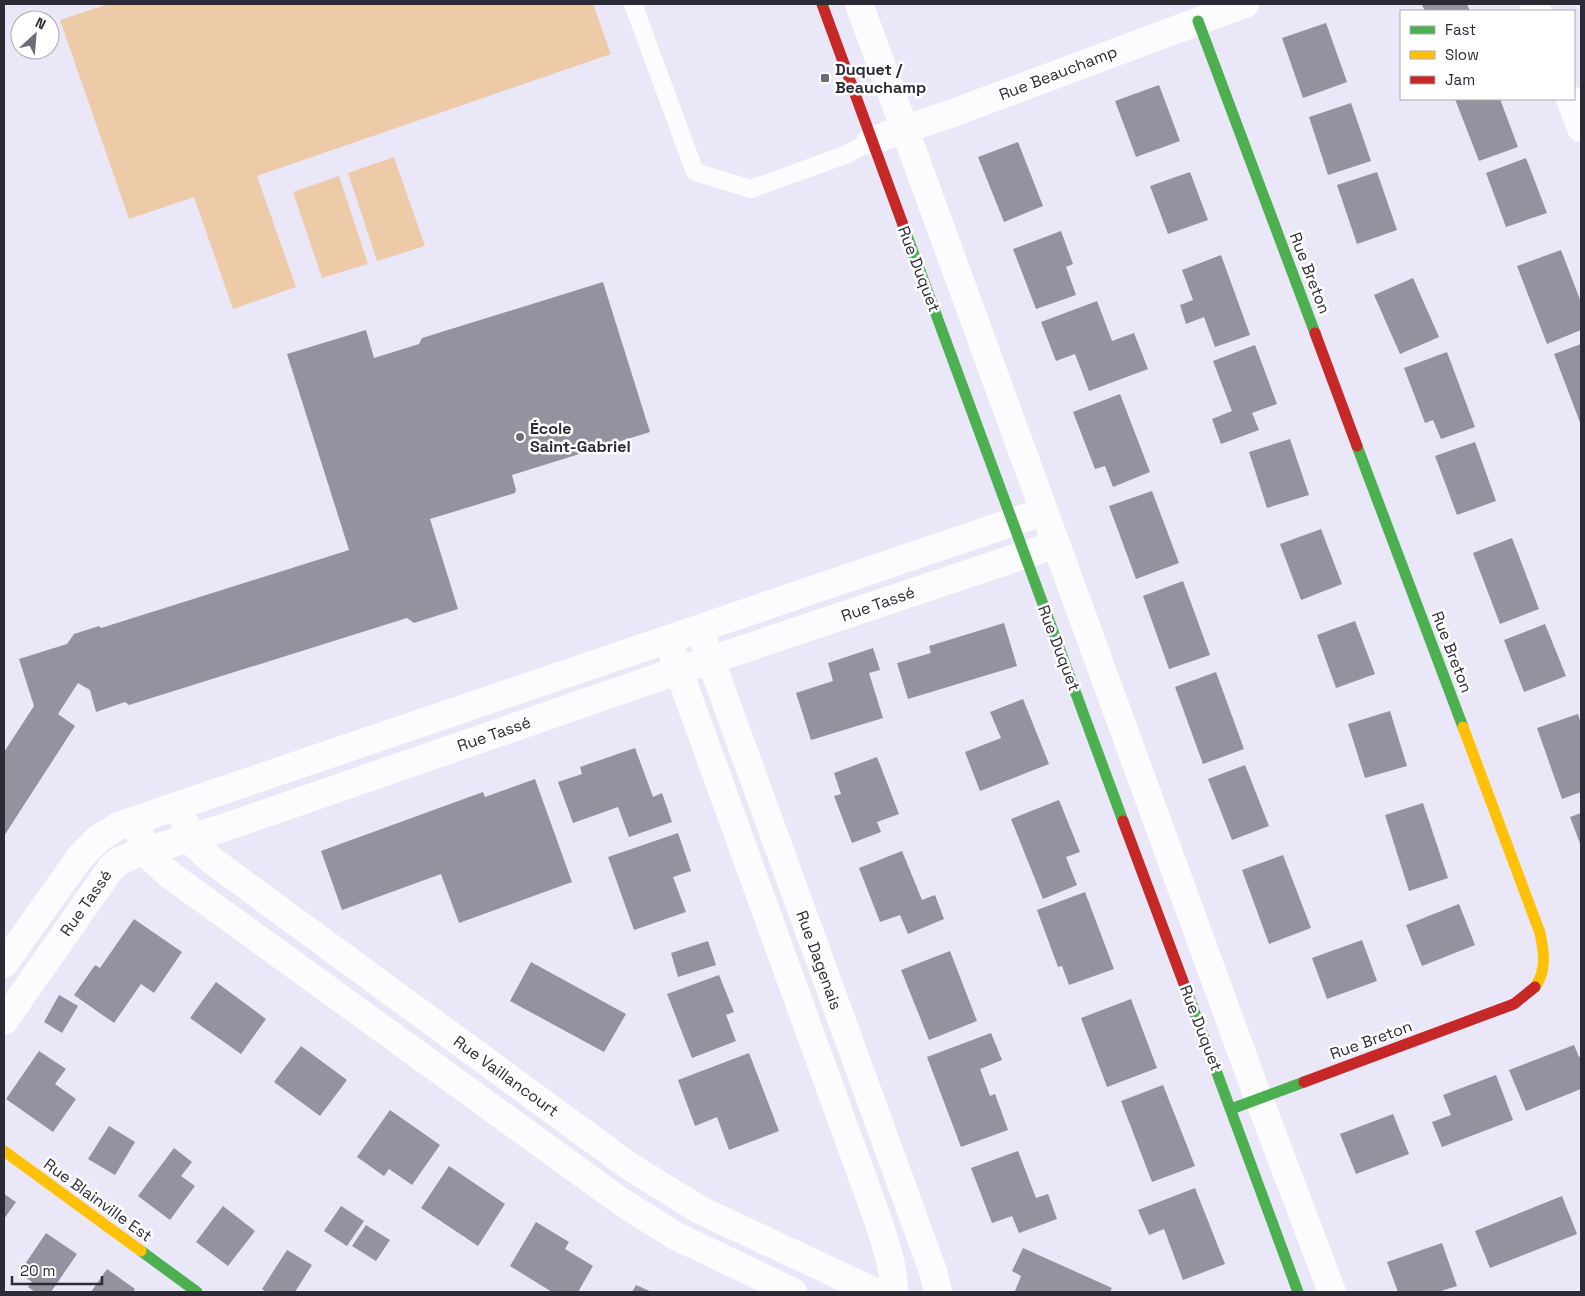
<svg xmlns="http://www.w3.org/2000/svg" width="1585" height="1296" viewBox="0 0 1585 1296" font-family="'Space Grotesk',sans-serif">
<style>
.green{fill:#eecba8}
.building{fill:#94929e}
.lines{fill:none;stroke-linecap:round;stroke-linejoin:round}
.lane{stroke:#fcfcfe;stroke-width:18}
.street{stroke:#fcfcfe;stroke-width:28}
.fast{stroke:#4caf50;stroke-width:11}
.slow{stroke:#ffc107;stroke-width:11}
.jam{stroke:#c62828;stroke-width:11}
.poi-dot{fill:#6e6c79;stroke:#fff;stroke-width:2}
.labels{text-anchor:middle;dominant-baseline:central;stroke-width:5;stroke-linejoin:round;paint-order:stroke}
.poi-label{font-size:16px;font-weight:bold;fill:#2c2a35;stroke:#fff;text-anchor:start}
.street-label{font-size:16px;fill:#2c2a35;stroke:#fff}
</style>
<rect width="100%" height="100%" fill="#eae8f8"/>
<g class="green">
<polygon points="108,4 593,4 611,54 257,176 296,287 233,309 194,197 129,219 60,20"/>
<polygon points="394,157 425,246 377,261 348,173"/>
<polygon points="339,176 368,264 322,278 293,192"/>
</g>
<g class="building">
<polygon points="1425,4 1467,4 1470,11 1425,11 1422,5"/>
<polygon points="1326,23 1347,82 1303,98 1282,38"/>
<polygon points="1159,85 1180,141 1136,157 1115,101"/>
<polygon points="1455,99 1500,99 1518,147 1479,161"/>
<polygon points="1351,103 1371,161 1328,175 1309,117"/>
<polygon points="1018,142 1043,206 1004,222 978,157"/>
<polygon points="1526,158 1547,213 1506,227 1486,173"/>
<polygon points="1190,172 1208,220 1168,234 1150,186"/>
<polygon points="1377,172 1397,230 1357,244 1337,185"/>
<polygon points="1061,231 1073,264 1066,267 1076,295 1036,309 1013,249"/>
<polygon points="1561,250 1581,302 1581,330 1547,344 1517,266"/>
<polygon points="1221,255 1250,335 1215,347 1204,317 1186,324 1180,305 1193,300 1182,270"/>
<polygon points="1413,278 1439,337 1400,354 1374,295"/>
<polygon points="603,282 650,432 512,475 516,490 515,493 430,519 458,609 414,623 407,618 129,705 125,702 96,712 90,690 78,683 58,714 75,726 4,836 4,752 34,706 19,659 67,644 74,634 99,626 101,628 349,550 287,354 366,330 374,358 419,344 422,338"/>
<polygon points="1097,301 1112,341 1134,333 1148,369 1089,391 1075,354 1056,361 1041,322"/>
<polygon points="1581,344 1581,425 1554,354"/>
<polygon points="1255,345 1277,404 1252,413 1259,430 1221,444 1212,419 1232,411 1213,361"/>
<polygon points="1447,352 1475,427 1441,439 1433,420 1425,423 1404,368"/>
<polygon points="1120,394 1150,472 1113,487 1105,466 1095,469 1073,412"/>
<polygon points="1290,439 1309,495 1267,508 1249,452"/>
<polygon points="1475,442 1496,501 1457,515 1435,456"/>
<polygon points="1152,491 1179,563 1136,579 1109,506"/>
<polygon points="1321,529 1342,584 1301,600 1280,544"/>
<polygon points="1512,538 1539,609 1500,624 1473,553"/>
<polygon points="1183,581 1210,655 1169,669 1143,596"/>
<polygon points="1355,621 1375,674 1336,688 1317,635"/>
<polygon points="1004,623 1017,666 908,699 897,663 931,653 929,646"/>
<polygon points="1545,624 1566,676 1524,692 1504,640"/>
<polygon points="873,648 880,670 869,673 883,718 811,740 796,693 833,681 828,663"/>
<polygon points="1216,672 1244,749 1203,764 1175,687"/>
<polygon points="1023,699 1049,764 980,791 965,752 1001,738 990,712"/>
<polygon points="1390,711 1407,766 1365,778 1348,724"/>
<polygon points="1578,714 1581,724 1581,792 1562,799 1537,728"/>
<polygon points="635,748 653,797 662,793 672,822 629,837 618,807 573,823 558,782 582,774 580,767"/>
<polygon points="877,757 899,814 877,822 881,832 852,843 834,796 841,794 834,773"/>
<polygon points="1245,765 1269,826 1232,840 1208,779"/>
<polygon points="535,779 572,882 459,923 441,874 342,910 321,851 483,792 485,797"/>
<polygon points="1059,800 1080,852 1066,857 1077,885 1043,899 1011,819"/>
<polygon points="1423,803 1448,878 1409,891 1385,815"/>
<polygon points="1581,813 1581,846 1570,817"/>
<polygon points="678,833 691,871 673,877 686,912 634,930 608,857"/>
<polygon points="902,851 922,900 935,895 944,919 908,934 900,915 880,922 859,868"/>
<polygon points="1283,855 1311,928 1269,944 1242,870"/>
<polygon points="1085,892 1114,969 1069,985 1062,966 1058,967 1037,910"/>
<polygon points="1459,904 1475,945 1422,966 1406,925"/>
<polygon points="134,919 182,952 154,993 141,984 114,1023 74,995 95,965 100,968"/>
<polygon points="1362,940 1377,981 1327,999 1312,958"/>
<polygon points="708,941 716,965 678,977 671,953"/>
<polygon points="950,951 977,1021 929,1040 901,970"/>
<polygon points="531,962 626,1014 604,1052 510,1001"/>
<polygon points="719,975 734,1012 726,1015 736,1041 692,1058 667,994"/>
<polygon points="216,982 266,1019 241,1054 190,1018"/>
<polygon points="59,995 78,1006 62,1033 44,1022"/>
<polygon points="1131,999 1157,1068 1107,1087 1081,1018"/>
<polygon points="991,1033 1002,1060 980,1069 990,1096 995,1094 1008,1130 961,1147 927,1057"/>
<polygon points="1574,1045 1579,1057 1581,1056 1581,1089 1526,1111 1509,1070"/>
<polygon points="301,1046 347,1080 320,1116 274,1082"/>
<polygon points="39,1051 66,1069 55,1084 76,1099 53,1132 6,1099"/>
<polygon points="749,1053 779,1131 729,1150 717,1117 695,1126 678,1080"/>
<polygon points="1496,1075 1513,1120 1442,1147 1432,1122 1451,1115 1443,1095"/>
<polygon points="1163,1085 1195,1166 1152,1182 1121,1101"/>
<polygon points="390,1110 440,1145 412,1185 389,1169 384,1176 357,1157"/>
<polygon points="1393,1114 1409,1154 1356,1174 1340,1134"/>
<polygon points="109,1126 135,1142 115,1175 88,1159"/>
<polygon points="174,1148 192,1162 181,1176 195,1186 170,1220 138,1196"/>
<polygon points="1018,1151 1036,1198 1048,1194 1057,1219 1019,1233 1012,1216 992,1223 971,1168"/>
<polygon points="449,1166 505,1204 478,1246 421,1208"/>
<polygon points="1195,1188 1225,1264 1183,1280 1164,1229 1149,1235 1138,1210"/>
<polygon points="4,1194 16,1202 4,1219"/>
<polygon points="1562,1196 1577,1234 1490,1268 1475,1231"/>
<polygon points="223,1206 255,1231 228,1266 196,1242"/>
<polygon points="341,1206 364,1221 347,1246 324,1231"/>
<polygon points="536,1222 569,1242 565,1249 593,1266 578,1292 552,1292 510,1266"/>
<polygon points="366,1225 390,1240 376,1261 352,1246"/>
<polygon points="46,1233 77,1254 51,1292 35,1292 28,1287 32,1282 19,1273"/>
<polygon points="1442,1243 1457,1286 1438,1292 1398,1292 1387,1262"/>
<polygon points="1023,1248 1112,1288 1110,1292 1015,1291 1021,1276 1012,1271"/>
<polygon points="287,1250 312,1265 295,1292 266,1292 262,1289"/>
<polygon points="107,1269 135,1289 133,1292 91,1292"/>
<polygon points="636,1285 652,1292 632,1292"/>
</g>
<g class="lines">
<polyline class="lane" points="633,4 695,172 751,189 845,155 871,141"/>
<g class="street">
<polyline points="859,4 1248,1070 1332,1292"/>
<polyline points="1534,4 1537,11"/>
<polyline points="1570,99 1581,128"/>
<polyline points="871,141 950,114 1245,4"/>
<polyline points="704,642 934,1274 938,1292"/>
<path d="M 673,655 L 879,1223 C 886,1246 894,1268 894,1292"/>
<polyline points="185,823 195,845 214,862 629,1166 700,1210 875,1292"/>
<polyline points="140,835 152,859 170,875 623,1203 676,1236 793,1292"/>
<polyline points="4,964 80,857 99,838 118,826 1036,514"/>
<polyline points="4,1021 111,868 118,862 135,854 220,829 648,681 1048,547"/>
</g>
<g class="fast">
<polyline points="1198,21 1315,333"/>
<polyline points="906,233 1123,821"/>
<polyline points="1357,446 1463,727"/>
<polyline points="1187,992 1298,1292"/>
<polyline points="1231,1109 1304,1082"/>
<polyline points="141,1251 197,1292"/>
</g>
<g class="slow">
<path d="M 1463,727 L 1540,933 C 1544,952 1547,970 1535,987"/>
<polyline points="4,1151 141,1251"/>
</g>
<g class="jam">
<polyline points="822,4 906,233"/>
<polyline points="1315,333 1357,446"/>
<polyline points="1123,821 1187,992"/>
<polyline points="1304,1082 1514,1004 1535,987"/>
</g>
</g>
<g class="poi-dot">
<rect x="820" y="73" width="10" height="10" rx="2.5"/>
<circle cx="520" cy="437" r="5"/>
</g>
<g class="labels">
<g class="poi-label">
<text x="835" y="69">Duquet /<tspan x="835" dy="18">Beauchamp</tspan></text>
<text x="530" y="428">École<tspan x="530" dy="18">Saint-Gabriel</tspan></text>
</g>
<g class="street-label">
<text transform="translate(1058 73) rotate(-21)">Rue Beauchamp</text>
<text transform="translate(919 269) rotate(69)">Rue Duquet</text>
<text transform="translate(1310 273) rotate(69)">Rue Breton</text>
<text transform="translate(878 604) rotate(-19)">Rue Tassé</text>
<text transform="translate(1059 648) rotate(69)">Rue Duquet</text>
<text transform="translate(1452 652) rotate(69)">Rue Breton</text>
<text transform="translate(494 734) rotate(-19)">Rue Tassé</text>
<text transform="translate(86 903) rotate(-55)">Rue Tassé</text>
<text transform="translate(819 960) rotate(70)">Rue Dagenais</text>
<text transform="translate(1201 1028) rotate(69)">Rue Duquet</text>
<text transform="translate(1371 1040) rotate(-20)">Rue Breton</text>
<text transform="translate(506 1076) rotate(36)">Rue Vaillancourt</text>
<text transform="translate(98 1200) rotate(36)">Rue Blainville Est</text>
</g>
</g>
<rect width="1585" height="1296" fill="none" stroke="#2c2a35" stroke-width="10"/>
<rect x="1400" y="10" width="175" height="90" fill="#ffffff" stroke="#abaaae"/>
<rect x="1410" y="26" width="25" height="8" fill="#4caf50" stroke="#abaaae"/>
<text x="1445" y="35" font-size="15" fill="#2c2a35">Fast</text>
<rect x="1410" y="51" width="25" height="8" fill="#ffc107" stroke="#abaaae"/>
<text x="1445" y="60" font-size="15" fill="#2c2a35">Slow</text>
<rect x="1410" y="76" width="25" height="8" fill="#c62828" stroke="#abaaae"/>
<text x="1445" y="85" font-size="15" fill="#2c2a35">Jam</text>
<g transform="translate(35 35) rotate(26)"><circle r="24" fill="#ffffff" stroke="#abaaae"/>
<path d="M0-4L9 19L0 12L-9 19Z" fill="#6e6c79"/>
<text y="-8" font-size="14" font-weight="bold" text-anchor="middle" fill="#2c2a35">N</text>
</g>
<path d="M12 1276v8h90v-8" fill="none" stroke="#2c2a35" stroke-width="2.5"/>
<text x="20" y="1276" font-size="15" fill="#2c2a35" stroke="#ffffff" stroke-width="4" paint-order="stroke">20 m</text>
</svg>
